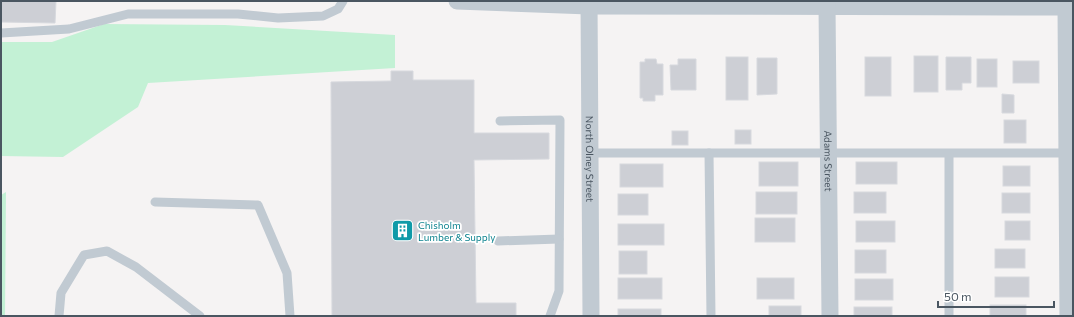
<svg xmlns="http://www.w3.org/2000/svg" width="1074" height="317" viewBox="0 0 1074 317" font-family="Commissioner,sans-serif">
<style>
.green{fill:#c3f1d5}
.building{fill:#cdcfd5;stroke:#d7d9de}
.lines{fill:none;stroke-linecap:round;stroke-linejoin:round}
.lane{stroke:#c1cad2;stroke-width:9}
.street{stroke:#c1cad2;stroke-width:17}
.labels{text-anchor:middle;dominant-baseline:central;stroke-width:3.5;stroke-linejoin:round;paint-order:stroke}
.street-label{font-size:10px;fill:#4a5661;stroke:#fff}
.culture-label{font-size:10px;fill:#0d838f;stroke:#fff;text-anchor:start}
</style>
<rect width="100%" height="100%" fill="#f5f3f3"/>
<g class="green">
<polygon points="104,24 225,25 395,35 395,68 148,83 138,107 63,157 1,156 1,42 52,42"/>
<polygon points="6,192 5,316 1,316 1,195"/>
</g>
<g class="building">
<polygon points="1,1 56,1 55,23 1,22"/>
<rect x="914" y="56" width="24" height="36"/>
<rect x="726" y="57" width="22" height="43"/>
<rect x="865" y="57" width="26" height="39"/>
<polygon points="946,57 971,57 971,83 962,83 962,90 946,90"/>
<polygon points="757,58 777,58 777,94 757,95"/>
<polygon points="645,59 656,59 657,64 663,64 663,95 655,95 655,101 643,101 643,98 640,98 640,62 645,62"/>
<polygon points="678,59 696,59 696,90 671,90 670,65 678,65"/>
<rect x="977" y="59" width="20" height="28"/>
<rect x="1013" y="61" width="26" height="22"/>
<polygon points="391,71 413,71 413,80 474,80 474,133 549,133 549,159 474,160 476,303 516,303 516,316 332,316 331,82 391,81"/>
<polygon points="1002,94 1014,95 1014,113 1002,113"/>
<rect x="1004" y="120" width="22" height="23"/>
<rect x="735" y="130" width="16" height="14"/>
<rect x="672" y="131" width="16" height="14"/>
<rect x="759" y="162" width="39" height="24"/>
<rect x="856" y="162" width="41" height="22"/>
<rect x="620" y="164" width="43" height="23"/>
<rect x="1003" y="166" width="27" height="20"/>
<rect x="756" y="192" width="41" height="22"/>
<rect x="854" y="192" width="32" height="21"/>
<rect x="1002" y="193" width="28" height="20"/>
<rect x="618" y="194" width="30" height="21"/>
<rect x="755" y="218" width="40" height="24"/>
<rect x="856" y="221" width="39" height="21"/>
<rect x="1005" y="221" width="25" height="19"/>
<rect x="618" y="224" width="46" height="21"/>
<rect x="995" y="249" width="30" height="19"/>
<rect x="855" y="250" width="31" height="23"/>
<rect x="619" y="251" width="28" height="23"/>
<rect x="995" y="277" width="34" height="20"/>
<rect x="618" y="278" width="44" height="21"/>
<rect x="757" y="278" width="37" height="21"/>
<rect x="855" y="279" width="38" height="21"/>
<rect x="990" y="305" width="36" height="11"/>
<rect x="769" y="306" width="32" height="10"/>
<rect x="854" y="307" width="38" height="9"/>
<rect x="618" y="309" width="43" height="7"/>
</g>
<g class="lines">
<g class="lane">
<polyline points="1,33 69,29 128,14 238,14 278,18 323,16 338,9 343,1"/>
<polyline points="500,121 560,120 559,291 550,316"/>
<polyline points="590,153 1070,153"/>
<polyline points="709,153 711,316"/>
<polyline points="155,202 258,205 287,273 290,316"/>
<polyline points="498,241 559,239"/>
<polyline points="59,316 61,293 84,255 107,251 136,267 200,316"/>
<polyline points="949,316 949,154"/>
</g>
<g class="street">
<polyline points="457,1 589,6 1073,7"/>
<path id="s1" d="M 589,1 L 591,316"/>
<path id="s2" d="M 827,6 L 830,316"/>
<polyline points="1066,7 1068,316"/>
</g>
</g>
<defs>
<symbol id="building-square" viewBox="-11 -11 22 22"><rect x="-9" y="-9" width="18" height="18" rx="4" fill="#0f9aa8" stroke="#fff"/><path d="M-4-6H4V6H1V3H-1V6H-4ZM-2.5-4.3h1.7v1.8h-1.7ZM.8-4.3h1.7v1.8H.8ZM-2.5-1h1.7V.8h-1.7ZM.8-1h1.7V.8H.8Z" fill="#fff"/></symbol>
</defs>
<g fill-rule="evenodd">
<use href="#building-square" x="390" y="218" width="25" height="25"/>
</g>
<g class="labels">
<g class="street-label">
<text stroke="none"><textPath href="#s1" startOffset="158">North Olney Street</textPath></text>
<text stroke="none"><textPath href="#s2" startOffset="155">Adams Street</textPath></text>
</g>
<g class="culture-label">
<text x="418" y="225">Chisholm<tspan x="418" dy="12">Lumber &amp; Supply</tspan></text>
</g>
</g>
<rect width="1074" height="317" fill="none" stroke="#4a5661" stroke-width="4"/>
<path d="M938 301v6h116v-6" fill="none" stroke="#4a5661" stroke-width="2"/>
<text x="944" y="301" font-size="12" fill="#4a5661" stroke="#ffffff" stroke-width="3" paint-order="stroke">50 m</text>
</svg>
